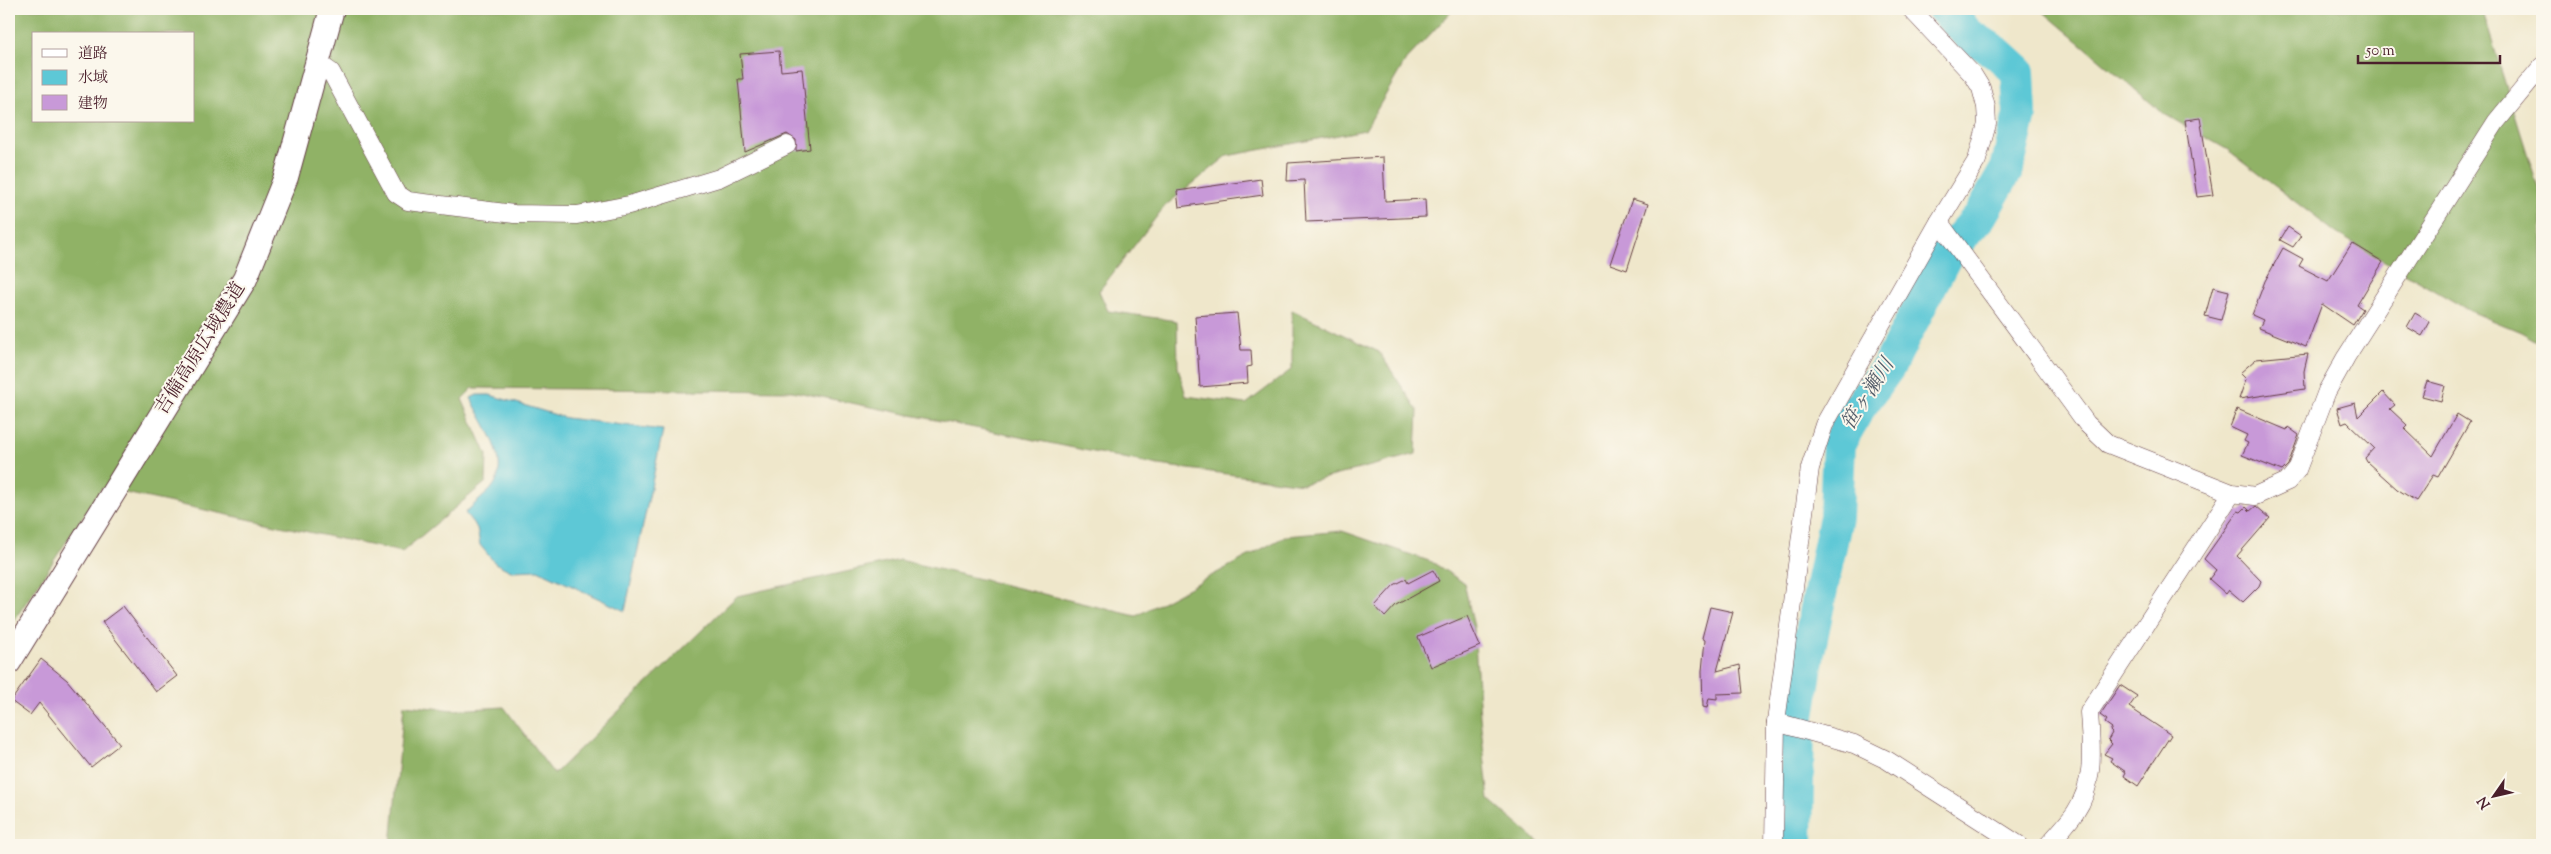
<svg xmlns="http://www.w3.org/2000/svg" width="2551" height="854" viewBox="0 0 2551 854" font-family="'Sorts Mill Goudy','Noto Serif JP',serif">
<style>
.forest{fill:#90b266;stroke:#6d6848;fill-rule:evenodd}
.water{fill:#5dc8d6;stroke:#547480}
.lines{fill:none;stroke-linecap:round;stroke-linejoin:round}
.river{stroke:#5dc8d6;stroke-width:34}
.building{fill:#c899d8}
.street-casing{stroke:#633d43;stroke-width:19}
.secondary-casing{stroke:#633d43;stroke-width:26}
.street{stroke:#fff;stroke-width:18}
.secondary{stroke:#fff;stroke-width:24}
.labels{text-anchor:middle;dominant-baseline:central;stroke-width:4;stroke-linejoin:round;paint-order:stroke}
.street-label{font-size:19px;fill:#4a1f2b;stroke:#fbf7ec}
.water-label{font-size:20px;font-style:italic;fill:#515a67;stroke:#fbf7ec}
</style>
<rect width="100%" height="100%" fill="#fbf7ec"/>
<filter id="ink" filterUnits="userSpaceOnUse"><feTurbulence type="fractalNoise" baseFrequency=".02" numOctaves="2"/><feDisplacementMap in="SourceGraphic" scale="10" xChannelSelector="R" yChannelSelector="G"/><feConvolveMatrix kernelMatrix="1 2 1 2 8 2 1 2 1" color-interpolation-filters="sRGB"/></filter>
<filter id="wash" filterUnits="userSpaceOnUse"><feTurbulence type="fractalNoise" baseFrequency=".0096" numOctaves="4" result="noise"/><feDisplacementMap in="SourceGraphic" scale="20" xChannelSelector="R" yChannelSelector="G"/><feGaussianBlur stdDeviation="1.12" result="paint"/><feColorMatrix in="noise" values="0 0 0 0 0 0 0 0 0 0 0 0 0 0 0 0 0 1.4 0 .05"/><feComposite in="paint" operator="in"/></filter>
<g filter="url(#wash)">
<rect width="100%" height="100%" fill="#efe7cb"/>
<g class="forest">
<path d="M 9,9 L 1454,9 L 1406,60 L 1365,130 L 1227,156 L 1165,206 L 1099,291 L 1108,311 L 1177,321 L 1178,367 L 1186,396 L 1246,404 L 1292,369 L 1292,310 L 1379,352 L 1418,411 L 1416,454 L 1303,484 L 1158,465 L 792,391 L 473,388 L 462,399 L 487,455 L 486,482 L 402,552 L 102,488 L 9,628 ZM 34,34 L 194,34 L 194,121 L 34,121 Z"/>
<polygon points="2040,9 2482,9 2542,201 2542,344 2521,332 2470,311 2336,233 2228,150 2164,114"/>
<polygon points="1342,531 1432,562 1464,583 1474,627 1480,717 1489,800 1542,845 391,845 404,705 454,710 504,707 554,774 737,596 900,560 1136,616 1286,536"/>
</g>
<path class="water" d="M 477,395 L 490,395 L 566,418 L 663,430 L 625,611 L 538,570 L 511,571 L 495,563 L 480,545 L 477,528 L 465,513 C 473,505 483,497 491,489 C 514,462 483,424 471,398 Z"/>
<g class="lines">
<polyline class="river" points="1796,845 1798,716 1808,652 1836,517 1839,443 1858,409 1889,366 1947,253 1980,216 2007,169 2020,114 2018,72 1996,52 1969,35 1944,9"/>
</g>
<g id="blocks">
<g class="building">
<polygon points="779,51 781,71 802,69 810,149 796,151 796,140 787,134 745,152 738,79 743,79 740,54"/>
<polygon points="2200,118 2213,195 2197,197 2185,120"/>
<polygon points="1383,157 1385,201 1425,199 1426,217 1306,222 1304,180 1287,181 1288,163"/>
<polygon points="1261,179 1263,195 1179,207 1177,191"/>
<polygon points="1632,199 1648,204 1627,270 1610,264"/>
<polygon points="2288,227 2301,236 2293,247 2280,240"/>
<polygon points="2352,243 2383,262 2357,305 2363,309 2353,325 2322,304 2306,347 2259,328 2263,320 2252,315 2265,281 2283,248 2303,259 2299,266 2328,281"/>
<polygon points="2213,287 2229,291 2221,320 2205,316"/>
<polygon points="1237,313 1241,350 1251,350 1252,366 1247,367 1248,383 1200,387 1195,316"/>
<polygon points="2415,313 2430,322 2422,336 2407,327"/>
<polygon points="2308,354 2304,371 2305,389 2239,399 2246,379 2240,373 2256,359"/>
<polygon points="2427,381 2445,386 2441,401 2422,396"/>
<polygon points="2383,392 2395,405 2390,409 2407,425 2404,428 2433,456 2457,414 2470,422 2438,477 2433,475 2416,501 2397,489 2367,462 2365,458 2374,448 2347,422 2342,424 2337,408 2355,403 2358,417"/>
<polygon points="2237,409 2287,430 2288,427 2299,435 2288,465 2282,471 2242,455 2248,443 2244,441 2247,435 2230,427"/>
<polygon points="2256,506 2270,518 2237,556 2261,581 2259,586 2243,602 2229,590 2226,594 2209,579 2216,570 2204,559 2238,511 2241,512 2246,507 2250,511"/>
<polygon points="1433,570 1439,581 1396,605 1385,617 1375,606 1394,585 1406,579 1408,583"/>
<polygon points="123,606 177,676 156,692 102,622"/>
<polygon points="1710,607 1733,612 1717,671 1740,665 1743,693 1717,694 1717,699 1709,698 1707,708 1703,707 1702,671 1705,640 1702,638"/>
<polygon points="1467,616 1480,646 1431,667 1418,637"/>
<polygon points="41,659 67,680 120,744 91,767 39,703 30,715 11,701"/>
<polygon points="2120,685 2137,696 2129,707 2171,735 2138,786 2124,776 2126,772 2110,761 2112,758 2104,754 2112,744 2108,740 2112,733 2110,731 2112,728 2105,723 2107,720 2100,715"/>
</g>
</g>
</g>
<g filter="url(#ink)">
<use href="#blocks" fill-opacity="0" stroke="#633d43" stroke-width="1"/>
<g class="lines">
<defs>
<g id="street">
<polyline points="318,63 331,72 396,193 408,201 514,214 577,215 629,205 719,178 787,145"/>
<polyline points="1939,222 2087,424 2108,444 2232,493 2255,496 2288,481 2297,470 2327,391 2346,357 2496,122 2542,66"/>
<polyline points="1776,722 1854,744 1887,760 2019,845"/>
<polyline points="1774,845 1776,722 1810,468 1824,425 1939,222 1977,160 1987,124 1986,107 1981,88 1973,75 1911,9"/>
<path d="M 2048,845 C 2057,835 2067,824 2075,813 C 2096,782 2091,747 2089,712 L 2232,493"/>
</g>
<polyline id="secondary" points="9,662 245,279 286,177 332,9"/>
</defs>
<use href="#street" class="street-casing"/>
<use href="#secondary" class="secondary-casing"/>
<use href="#street" class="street"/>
<use href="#secondary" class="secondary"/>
</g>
</g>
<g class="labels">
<g class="street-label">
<text transform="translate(201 349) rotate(-58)">吉備高原広域農道</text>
</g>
<g class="water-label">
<text transform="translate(1869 395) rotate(-58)">笹ヶ瀬川</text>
</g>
</g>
<rect width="2551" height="854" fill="none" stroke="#fbf7ec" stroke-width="30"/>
<rect x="32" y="32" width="162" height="90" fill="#fbf7ec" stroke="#b4a19f"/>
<rect x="42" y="49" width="25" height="8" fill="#ffffff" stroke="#b4a19f"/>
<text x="78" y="58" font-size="15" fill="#4a1f2b">道路</text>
<rect x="42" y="70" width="25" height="15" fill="#5dc8d6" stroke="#b4a19f"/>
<text x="78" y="82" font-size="15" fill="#4a1f2b">水域</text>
<rect x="42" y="95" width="25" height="15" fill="#c899d8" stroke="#b4a19f"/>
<text x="78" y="108" font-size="15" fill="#4a1f2b">建物</text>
<g transform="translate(2494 796) rotate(236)" stroke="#fbf7ec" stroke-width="4" paint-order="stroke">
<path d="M0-4L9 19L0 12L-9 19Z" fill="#4a1f2b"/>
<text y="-8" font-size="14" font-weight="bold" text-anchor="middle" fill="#4a1f2b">N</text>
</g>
<path d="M2358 55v8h142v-8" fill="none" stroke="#4a1f2b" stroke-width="2.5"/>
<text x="2366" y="55" font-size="15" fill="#4a1f2b" stroke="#fbf7ec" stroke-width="4" paint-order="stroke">50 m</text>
</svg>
